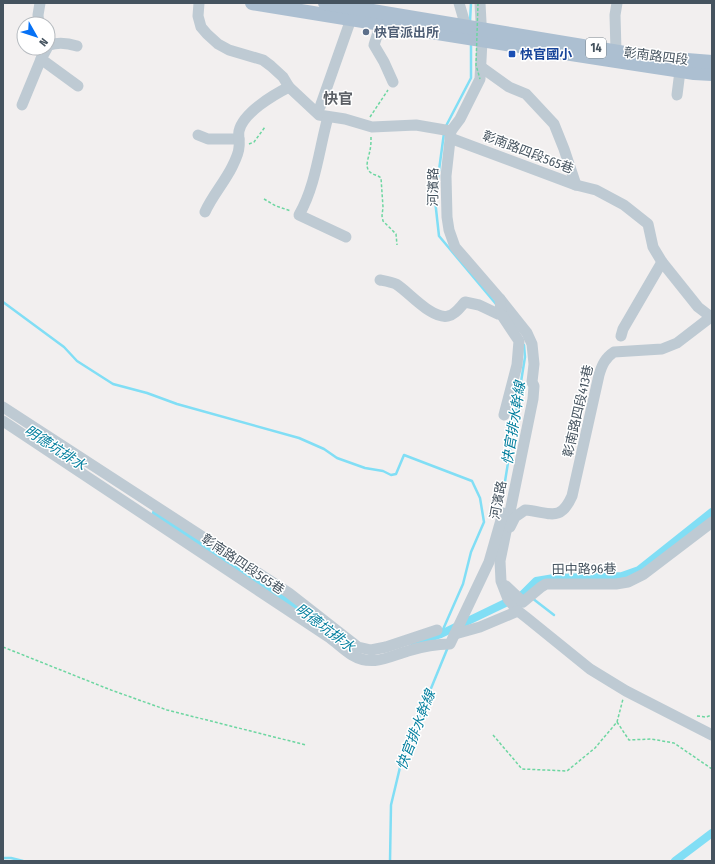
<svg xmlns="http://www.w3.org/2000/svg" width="715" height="864" viewBox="0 0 715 864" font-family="'Fira Sans Condensed','Noto Sans TC',sans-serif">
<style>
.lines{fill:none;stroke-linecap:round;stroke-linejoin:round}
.stream{stroke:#81def5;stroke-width:2.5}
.canal{stroke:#81def5;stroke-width:8}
.path{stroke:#6dd6a1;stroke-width:1.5;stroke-dasharray:3 2;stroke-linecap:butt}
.minor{stroke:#becad3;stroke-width:11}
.major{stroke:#acbfd1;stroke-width:14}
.path-bridge{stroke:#6dd6a1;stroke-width:1.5;stroke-dasharray:3 2;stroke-linecap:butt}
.service-dot{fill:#5c6f8a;stroke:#fff;stroke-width:1.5}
.transit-dot{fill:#1a4fb4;stroke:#fff;stroke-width:1.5}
.labels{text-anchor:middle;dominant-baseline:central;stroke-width:3;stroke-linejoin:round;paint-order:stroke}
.shield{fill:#fff;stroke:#7d878f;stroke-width:1}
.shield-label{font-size:12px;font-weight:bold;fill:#45535f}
.service-label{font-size:13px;font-weight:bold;fill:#4e5e75;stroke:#fff;text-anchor:start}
.transit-label{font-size:13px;font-weight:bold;fill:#164399;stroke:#fff;text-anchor:start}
.street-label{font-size:13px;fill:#45535f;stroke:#fff}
.water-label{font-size:14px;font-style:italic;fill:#037f9e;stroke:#fff}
.quarter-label{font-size:15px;font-weight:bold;fill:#5b5f65;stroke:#fff}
</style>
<rect width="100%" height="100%" fill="#f2efef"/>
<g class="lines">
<g class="stream">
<polyline points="470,22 471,3"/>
<polyline points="446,126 471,78 471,43"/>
<polyline points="444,133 435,200 439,236 496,304"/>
<polyline points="3,302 64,347 77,361 113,384 147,393 177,404 299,438 324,449 337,458 365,468 383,471 391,475 396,474 404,455 472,481 480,498 484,522 471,552 463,584 441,634"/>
<polyline points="499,512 502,500 525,357 524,345"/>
<polyline points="532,598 554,615"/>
<polyline points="3,858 11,858 23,861"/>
<polyline points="390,861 391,805 402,759 448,647"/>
</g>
<g class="canal">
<polyline points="156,513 291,603 323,627"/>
<polyline points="414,643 441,634 522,595 536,581 554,578 622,576 639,570 712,512"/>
<polyline points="675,861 712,833"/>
</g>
<g class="path">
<polyline points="370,117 388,90"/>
<path d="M 371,137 C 371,141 371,146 370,150 C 369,157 364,167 370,172 C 373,175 378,175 381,178 L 383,207 L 382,216 L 383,221 L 396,234 L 397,245"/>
<polyline points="249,144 254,142 265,127"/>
<polyline points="264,199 276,206 291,211"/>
<polyline points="3,647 111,690 167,710 306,745"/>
<polyline points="697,716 706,717 712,715"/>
<polyline points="617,722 629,740 651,739 674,743 712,769"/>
<polyline points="493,735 522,769 567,771 595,748 617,722 623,699"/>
</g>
<g class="minor">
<polyline points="199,3 198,16 201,27 207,34 218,44 229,50 263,60 271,66 283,77 289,87 319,115 345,119 372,127 416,125 451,131"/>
<polyline points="459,3 466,27 465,33"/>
<polyline points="480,3 482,41 480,79 460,119 451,131 446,176 447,217 449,230 455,247 500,299 527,333 532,344 534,364 532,382 534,386 533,399 500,561 501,581 508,599 518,611 527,618 590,669 626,691 712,735"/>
<polyline points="383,17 374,45 384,62 393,82"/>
<polyline points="39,24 38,15 40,3"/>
<path d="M 49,45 C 58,42 68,43 77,46"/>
<polyline points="616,51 615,15 617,3"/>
<polyline points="41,59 78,86"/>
<polyline points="481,67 509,87 526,94 554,124 564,149 576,185"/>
<polyline points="677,95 680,71"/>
<polyline points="22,105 41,59 47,48"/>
<polyline points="320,107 351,19"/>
<path d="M 328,117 C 319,149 316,185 299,215 L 346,237"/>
<polyline points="198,135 208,139 239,139"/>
<polyline points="450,138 576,185 596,190 624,205 648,224 653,247 662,262 698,307 711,317"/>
<path d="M 205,212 C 212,196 224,183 232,167 C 235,161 239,153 239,147 C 240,142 238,136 239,131 C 243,113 273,95 289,87"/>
<path d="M 380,280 C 385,281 391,282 396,284 C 409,292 432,320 448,316 C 455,315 460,307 465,302 L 479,305 L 498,314 L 501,314 L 500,299"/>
<polyline points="501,314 519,341 517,365 504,415"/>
<polyline points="621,336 623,329 662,262"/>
<polyline points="3,407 289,593 358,647 371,650 386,647 437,630"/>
<path d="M 3,421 L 330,638 C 337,643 344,650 352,655 C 372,667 388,657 408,651 C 421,647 435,644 450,644 L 489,562 L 503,513"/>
<path d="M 510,527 L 515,517 L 525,510 C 550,512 560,523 572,496 L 599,375 C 602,365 605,358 614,352 L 662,349 L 677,343 L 712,316"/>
<polyline points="506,586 523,602 541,587 546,584 616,584 628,582 644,574 712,522"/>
<polyline points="455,634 480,627 518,611"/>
</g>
<g class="major">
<path d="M 252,3 C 399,27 546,51 694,73 L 712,74"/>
<polyline points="325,3 649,57 712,62"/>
</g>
<polyline class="path-bridge" points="478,3 476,65 480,79"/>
</g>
<circle class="service-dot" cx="366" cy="32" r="4"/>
<rect class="transit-dot" x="508" y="50" width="8" height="8" rx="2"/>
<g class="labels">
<rect class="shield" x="586" y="38" width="20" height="20" rx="3"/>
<g class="shield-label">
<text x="596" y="48">14</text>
</g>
<g class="service-label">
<text x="374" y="32">快官派出所</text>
</g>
<g class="transit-label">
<text x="520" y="54">快官國小</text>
</g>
<g class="street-label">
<text transform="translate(656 56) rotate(7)">彰南路四段</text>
<text transform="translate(528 152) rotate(21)">彰南路四段565巷</text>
<text transform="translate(433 187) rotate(-89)">河濱路</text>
<text transform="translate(578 411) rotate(-77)">彰南路四段413巷</text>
<text transform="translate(498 500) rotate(-79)">河濱路</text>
<text transform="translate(243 564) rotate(34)">彰南路四段565巷</text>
<text transform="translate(584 569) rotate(-1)">田中路96巷</text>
</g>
<g class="water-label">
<text transform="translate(514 423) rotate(-81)">快官排水幹線</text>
<text transform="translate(55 448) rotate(33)">明德坑排水</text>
<text transform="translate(325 628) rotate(37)">明德坑排水</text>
<text transform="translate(416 730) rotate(-69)">快官排水幹線</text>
</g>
<g class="quarter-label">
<text x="338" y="99">快官</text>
</g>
</g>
<rect width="715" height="864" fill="none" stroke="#45535f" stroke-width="8"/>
<g transform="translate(36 36) rotate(129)"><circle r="19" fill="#ffffff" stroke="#b5babf"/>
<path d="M0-3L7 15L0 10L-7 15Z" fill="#0671f5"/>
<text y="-6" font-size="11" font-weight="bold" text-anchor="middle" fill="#45535f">N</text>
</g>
</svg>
